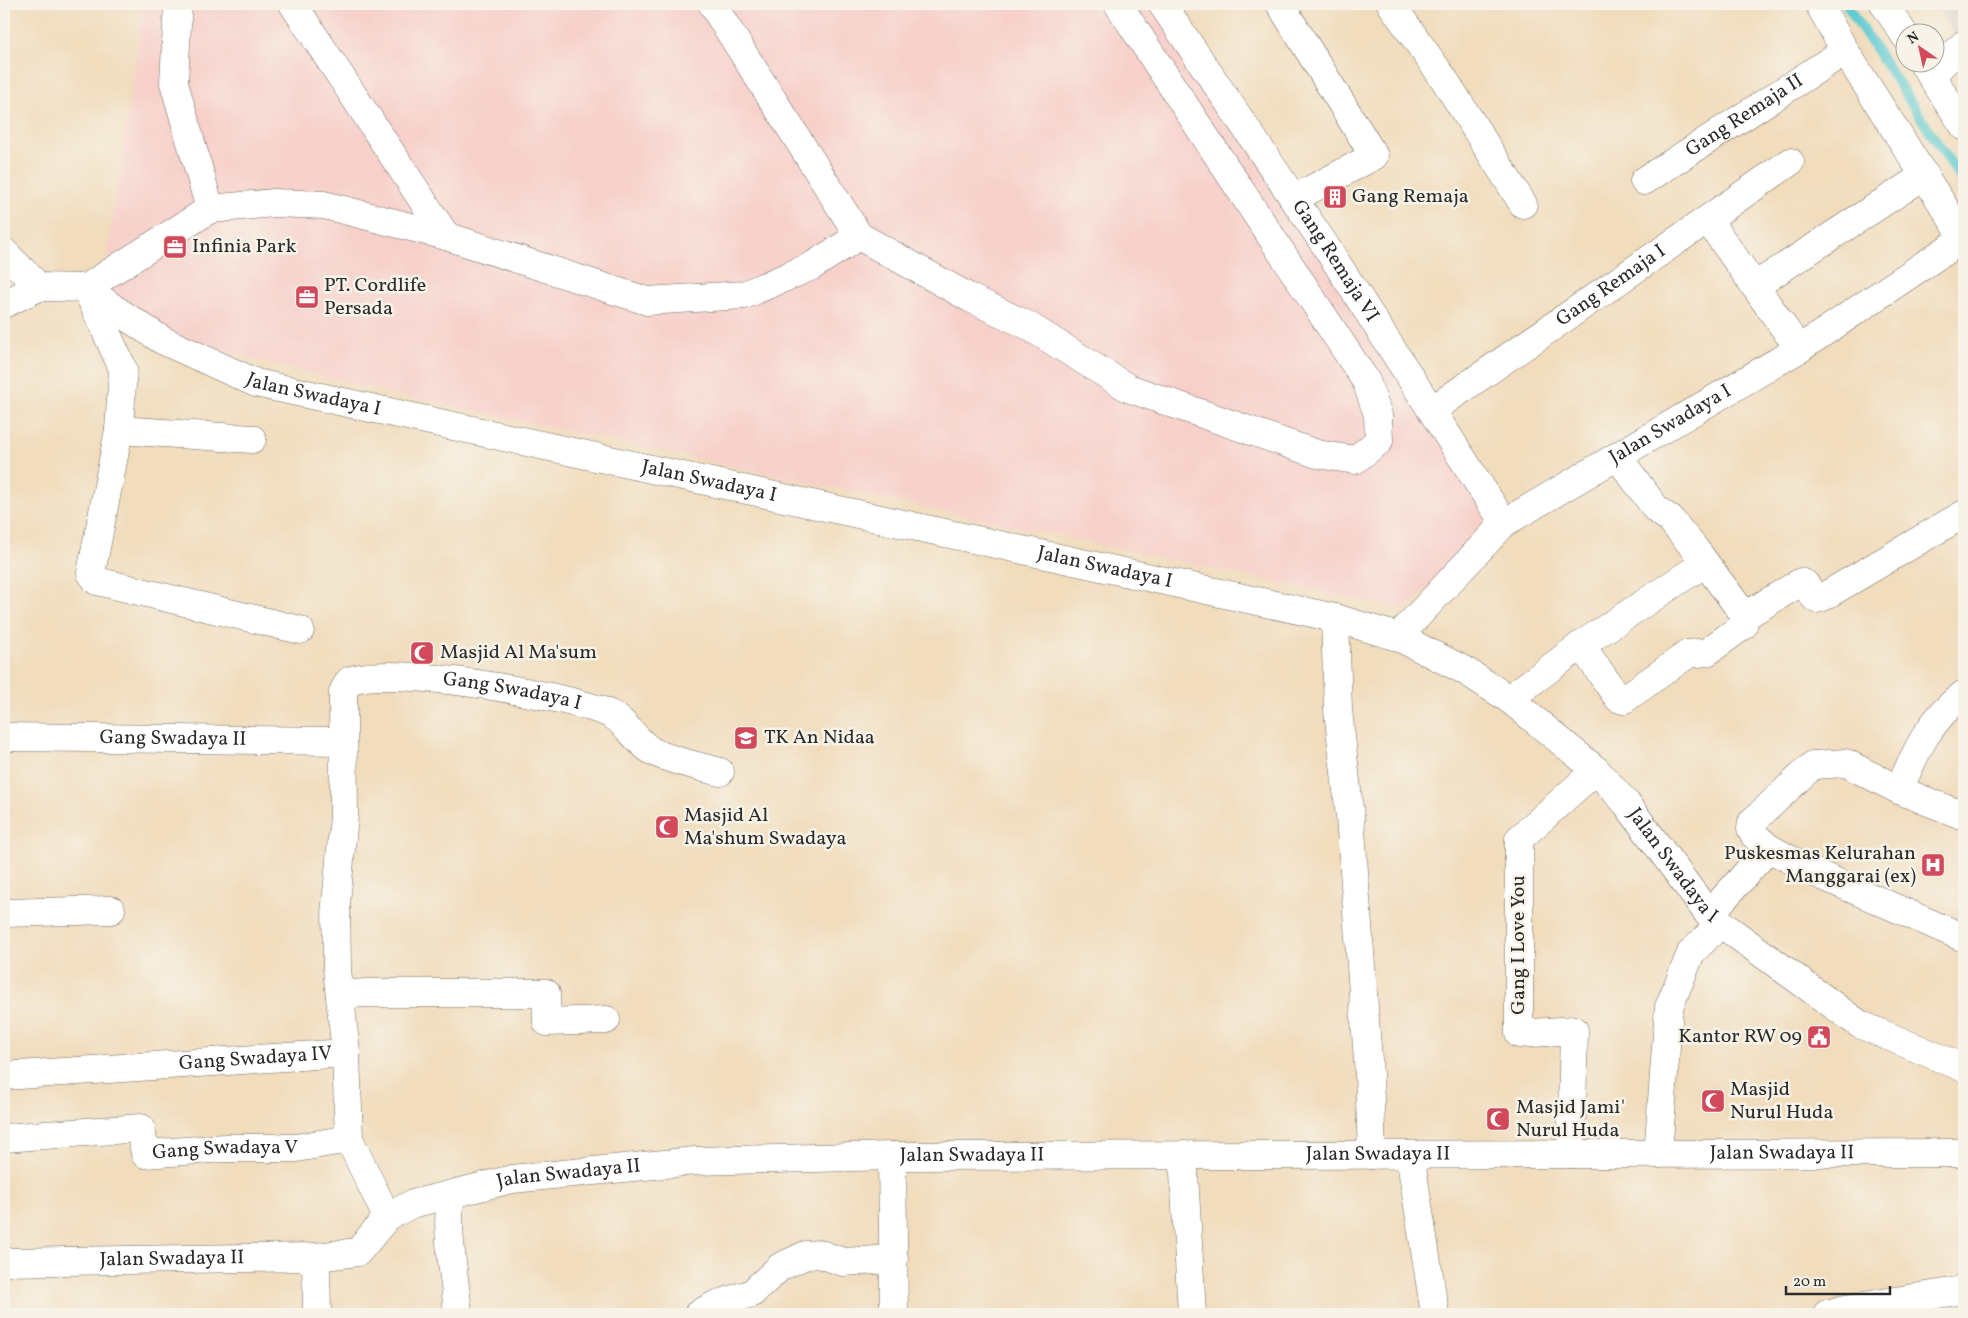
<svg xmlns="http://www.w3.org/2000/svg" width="1968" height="1318" viewBox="0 0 1968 1318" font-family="Vollkorn,serif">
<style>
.built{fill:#f7d0ca}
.industrial{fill:#d2bec2}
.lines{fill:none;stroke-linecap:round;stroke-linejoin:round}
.stream{stroke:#5dcad0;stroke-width:10}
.minor-casing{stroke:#70695e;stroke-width:29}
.minor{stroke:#fff;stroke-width:28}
.labels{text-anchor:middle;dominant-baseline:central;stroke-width:5;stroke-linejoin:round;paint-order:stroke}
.street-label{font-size:20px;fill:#2b2b2b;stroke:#f7f3e8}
.poi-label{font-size:20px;fill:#2b2b2b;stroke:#f7f3e8;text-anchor:start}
</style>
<rect width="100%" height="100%" fill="#f7f3e8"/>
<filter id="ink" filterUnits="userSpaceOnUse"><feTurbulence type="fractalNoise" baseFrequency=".02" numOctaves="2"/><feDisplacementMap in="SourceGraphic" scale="10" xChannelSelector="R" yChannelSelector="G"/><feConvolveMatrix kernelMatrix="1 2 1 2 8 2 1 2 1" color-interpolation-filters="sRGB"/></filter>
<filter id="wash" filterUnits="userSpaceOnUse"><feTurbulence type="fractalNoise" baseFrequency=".0096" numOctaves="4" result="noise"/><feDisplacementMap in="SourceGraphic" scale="20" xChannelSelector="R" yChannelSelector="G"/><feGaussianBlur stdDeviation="1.12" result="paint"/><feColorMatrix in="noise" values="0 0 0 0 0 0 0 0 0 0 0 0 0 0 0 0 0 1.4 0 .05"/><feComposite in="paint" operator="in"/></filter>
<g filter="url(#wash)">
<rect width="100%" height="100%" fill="#f1dcbc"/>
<polygon class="built" points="144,4 1154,4 1495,519 1406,610 395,394 97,321"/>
<polygon class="industrial" points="1934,4 1964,4 1964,49"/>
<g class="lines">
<polyline class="stream" points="1846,4 1964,183"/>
</g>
</g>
<g filter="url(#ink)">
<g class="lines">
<defs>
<g id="minor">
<polyline points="178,4 174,83 210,209"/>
<polyline points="293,4 446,236"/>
<polyline points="712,4 859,236 970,298 1027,325 1128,388 1317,454 1355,460 1379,441 1378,415 1366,381 1118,4"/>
<path id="s1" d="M 1162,4 L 1325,245 L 1504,523"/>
<polyline points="1280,4 1374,156 1293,199"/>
<polyline points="1391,4 1444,79 1523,204"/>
<polyline points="1819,4 1845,51 1964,238"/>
<polyline points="1884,4 1906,37"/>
<polyline points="1922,62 1964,126"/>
<polyline points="1931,75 1964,44"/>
<path id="s2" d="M 1644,181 L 1845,51"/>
<polyline points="1708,220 1799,349"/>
<polyline points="4,252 39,287"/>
<polyline points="1755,286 1925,175"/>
<path id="s3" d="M 4,304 L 39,287 L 86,288 L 116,310 L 162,340 L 256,383 L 1335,618 L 1398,637 L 1464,670 L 1509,699 L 1596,770 L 1626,803 L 1709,915 L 1859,1024 L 1964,1068"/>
<path id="s4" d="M 1432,410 L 1790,162"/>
<polyline points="119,430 252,439"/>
<path d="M 1618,457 L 1657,510 L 1670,519 L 1695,549 L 1745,616 L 1801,582 C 1809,584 1809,594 1816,599 L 1823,597 L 1964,514"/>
<polyline points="1335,618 1338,710 1350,817 1369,1074 1372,1155"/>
<polyline points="300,630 97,581 91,573 119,430 123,369 86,288 210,209 274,203 324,205 446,236 647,301 744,295 812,266 859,236"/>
<path id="s5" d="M 1398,637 L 1504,523 L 1799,349 L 1964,238"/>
<polyline points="1581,645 1618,698 1623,700 1688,654 1707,652 1743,626 1745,616"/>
<polyline points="1509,699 1581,645 1705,563"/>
<path id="s6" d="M 4,737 L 342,741"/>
<polyline points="1899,790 1964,816"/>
<polyline points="1769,848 1811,871 1964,938"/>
<polyline points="4,913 111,910"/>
<path d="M 1709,915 L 1769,848 L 1754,835 L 1751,829 L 1752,822 L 1813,765 L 1846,763 L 1899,790 C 1916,751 1929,720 1964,694"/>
<polyline points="340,995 366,993 546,993 547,1022 606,1020"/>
<path id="s7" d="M 4,1076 L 346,1053"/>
<path id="s8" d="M 4,1138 L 141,1128 L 145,1154 L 225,1148 L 296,1148 L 349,1139"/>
<polyline points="1571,1154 1574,1030 1519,1034 1519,839 1596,770"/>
<polyline points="1658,1154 1669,1007 1691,953 1721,923"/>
<polyline points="1183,1155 1192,1314"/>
<polyline points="1410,1155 1435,1314"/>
<polyline points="892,1156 894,1314"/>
<path d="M 451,1195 C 445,1235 455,1274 458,1314"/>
<path id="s9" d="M 387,1217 L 349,1139 L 346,1053 L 337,969 L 336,904 L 344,816 L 343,692 L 349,681 C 389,664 567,695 610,714 C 627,722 635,741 652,751 C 668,760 702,767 720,772"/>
<polyline points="316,1257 317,1314"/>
<path id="s10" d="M 4,1262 L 316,1257 L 358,1252 L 387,1217 L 412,1204 L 512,1179 L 695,1161 L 892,1156 L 1964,1153"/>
<polyline points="698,1314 715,1305 752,1293 780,1267 806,1255 820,1254 843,1262 894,1259"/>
<polyline points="1827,1314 1845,1309 1964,1290"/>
</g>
</defs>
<use href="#minor" class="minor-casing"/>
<use href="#minor" class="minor"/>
</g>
</g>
<defs>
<symbol id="building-square" viewBox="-11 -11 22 22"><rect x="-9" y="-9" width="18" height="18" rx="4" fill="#d1495b" stroke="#f7f3e8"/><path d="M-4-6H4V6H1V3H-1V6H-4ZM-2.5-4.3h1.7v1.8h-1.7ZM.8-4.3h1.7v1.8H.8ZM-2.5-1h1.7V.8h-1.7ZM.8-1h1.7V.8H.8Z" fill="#fff"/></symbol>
<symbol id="office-square" viewBox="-11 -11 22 22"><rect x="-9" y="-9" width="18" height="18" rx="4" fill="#d1495b" stroke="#f7f3e8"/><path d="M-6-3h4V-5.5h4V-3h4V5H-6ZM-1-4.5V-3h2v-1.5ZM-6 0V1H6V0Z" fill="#fff"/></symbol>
<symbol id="mosque-square" viewBox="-11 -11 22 22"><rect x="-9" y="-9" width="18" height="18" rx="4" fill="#d1495b" stroke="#f7f3e8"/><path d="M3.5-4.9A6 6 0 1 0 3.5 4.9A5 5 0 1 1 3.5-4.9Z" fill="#fff"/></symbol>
<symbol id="school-square" viewBox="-11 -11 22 22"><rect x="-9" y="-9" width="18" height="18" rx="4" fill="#d1495b" stroke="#f7f3e8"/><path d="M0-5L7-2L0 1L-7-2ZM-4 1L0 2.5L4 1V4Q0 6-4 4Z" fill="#fff"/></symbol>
<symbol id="hospital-square" viewBox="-11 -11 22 22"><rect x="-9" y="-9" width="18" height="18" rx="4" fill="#d1495b" stroke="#f7f3e8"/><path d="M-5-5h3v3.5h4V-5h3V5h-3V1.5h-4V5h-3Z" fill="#fff"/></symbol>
<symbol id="civic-square" viewBox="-11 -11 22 22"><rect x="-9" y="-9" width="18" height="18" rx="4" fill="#d1495b" stroke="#f7f3e8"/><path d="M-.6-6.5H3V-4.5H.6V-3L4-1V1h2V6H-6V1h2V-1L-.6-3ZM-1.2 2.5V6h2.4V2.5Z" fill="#fff"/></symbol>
</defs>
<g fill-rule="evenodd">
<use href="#building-square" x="1321" y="183" width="28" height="28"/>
<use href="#office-square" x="161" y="233" width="28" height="28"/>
<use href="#office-square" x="293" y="283" width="28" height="28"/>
<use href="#mosque-square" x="408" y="639" width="28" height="28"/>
<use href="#school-square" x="732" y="724" width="28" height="28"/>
<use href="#mosque-square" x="653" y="813" width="28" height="28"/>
<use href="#hospital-square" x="1919" y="851" width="28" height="28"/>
<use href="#civic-square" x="1805" y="1023" width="28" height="28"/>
<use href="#mosque-square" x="1699" y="1087" width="28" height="28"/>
<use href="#mosque-square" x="1484" y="1105" width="28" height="28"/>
</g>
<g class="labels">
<g class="street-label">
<text stroke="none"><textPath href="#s2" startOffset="120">Gang Remaja II</textPath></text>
<text stroke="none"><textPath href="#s1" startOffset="310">Gang Remaja VI</textPath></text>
<text stroke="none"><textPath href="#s4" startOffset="218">Gang Remaja I</textPath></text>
<text stroke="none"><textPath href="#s3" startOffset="340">Jalan Swadaya I</textPath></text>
<text stroke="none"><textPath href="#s5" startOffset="349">Jalan Swadaya I</textPath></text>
<text stroke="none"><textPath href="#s3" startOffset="745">Jalan Swadaya I</textPath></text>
<text stroke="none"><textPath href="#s3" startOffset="1150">Jalan Swadaya I</textPath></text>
<text stroke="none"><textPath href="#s9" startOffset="712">Gang Swadaya I</textPath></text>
<text stroke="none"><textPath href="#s6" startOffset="169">Gang Swadaya II</textPath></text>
<text stroke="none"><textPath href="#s3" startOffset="1814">Jalan Swadaya I</textPath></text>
<text transform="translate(1519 945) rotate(-90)">Gang I Love You</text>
<text stroke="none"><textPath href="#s7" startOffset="252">Gang Swadaya IV</textPath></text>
<text stroke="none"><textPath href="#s8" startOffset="244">Gang Swadaya V</textPath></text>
<text stroke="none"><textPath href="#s10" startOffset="1802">Jalan Swadaya II</textPath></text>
<text stroke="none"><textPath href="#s10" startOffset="992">Jalan Swadaya II</textPath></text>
<text stroke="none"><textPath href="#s10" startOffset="1398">Jalan Swadaya II</textPath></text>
<text stroke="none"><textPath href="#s10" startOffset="588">Jalan Swadaya II</textPath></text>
<text stroke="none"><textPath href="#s10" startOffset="168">Jalan Swadaya II</textPath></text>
</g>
<g class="poi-label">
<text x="1352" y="197">Gang Remaja</text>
<text x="192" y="247">Infinia Park</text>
<text x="324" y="286">PT. Cordlife<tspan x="324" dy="23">Persada</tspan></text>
<text x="440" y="653">Masjid Al Ma'sum</text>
<text x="764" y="738">TK An Nidaa</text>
<text x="684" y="816">Masjid Al<tspan x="684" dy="23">Ma'shum Swadaya</tspan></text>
<text x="1916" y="854" text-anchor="end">Puskesmas Kelurahan<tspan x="1916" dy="23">Manggarai (ex)</tspan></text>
<text x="1802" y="1037" text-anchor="end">Kantor RW 09</text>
<text x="1730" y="1090">Masjid<tspan x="1730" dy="23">Nurul Huda</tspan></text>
<text x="1516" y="1108">Masjid Jami'<tspan x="1516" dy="23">Nurul Huda</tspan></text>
</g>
</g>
<rect width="1968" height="1318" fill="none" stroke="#f7f3e8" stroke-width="20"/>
<g transform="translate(1920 48) rotate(326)"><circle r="24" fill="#f7f3e8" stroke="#a5a39c"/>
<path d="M0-4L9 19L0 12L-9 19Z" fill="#d1495b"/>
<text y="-8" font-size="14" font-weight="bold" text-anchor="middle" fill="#2b2b2b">N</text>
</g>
<path d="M1786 1286v8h104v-8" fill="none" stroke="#2b2b2b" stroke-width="2.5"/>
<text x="1793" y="1286" font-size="15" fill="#2b2b2b" stroke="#f7f3e8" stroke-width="4" paint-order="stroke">20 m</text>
</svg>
